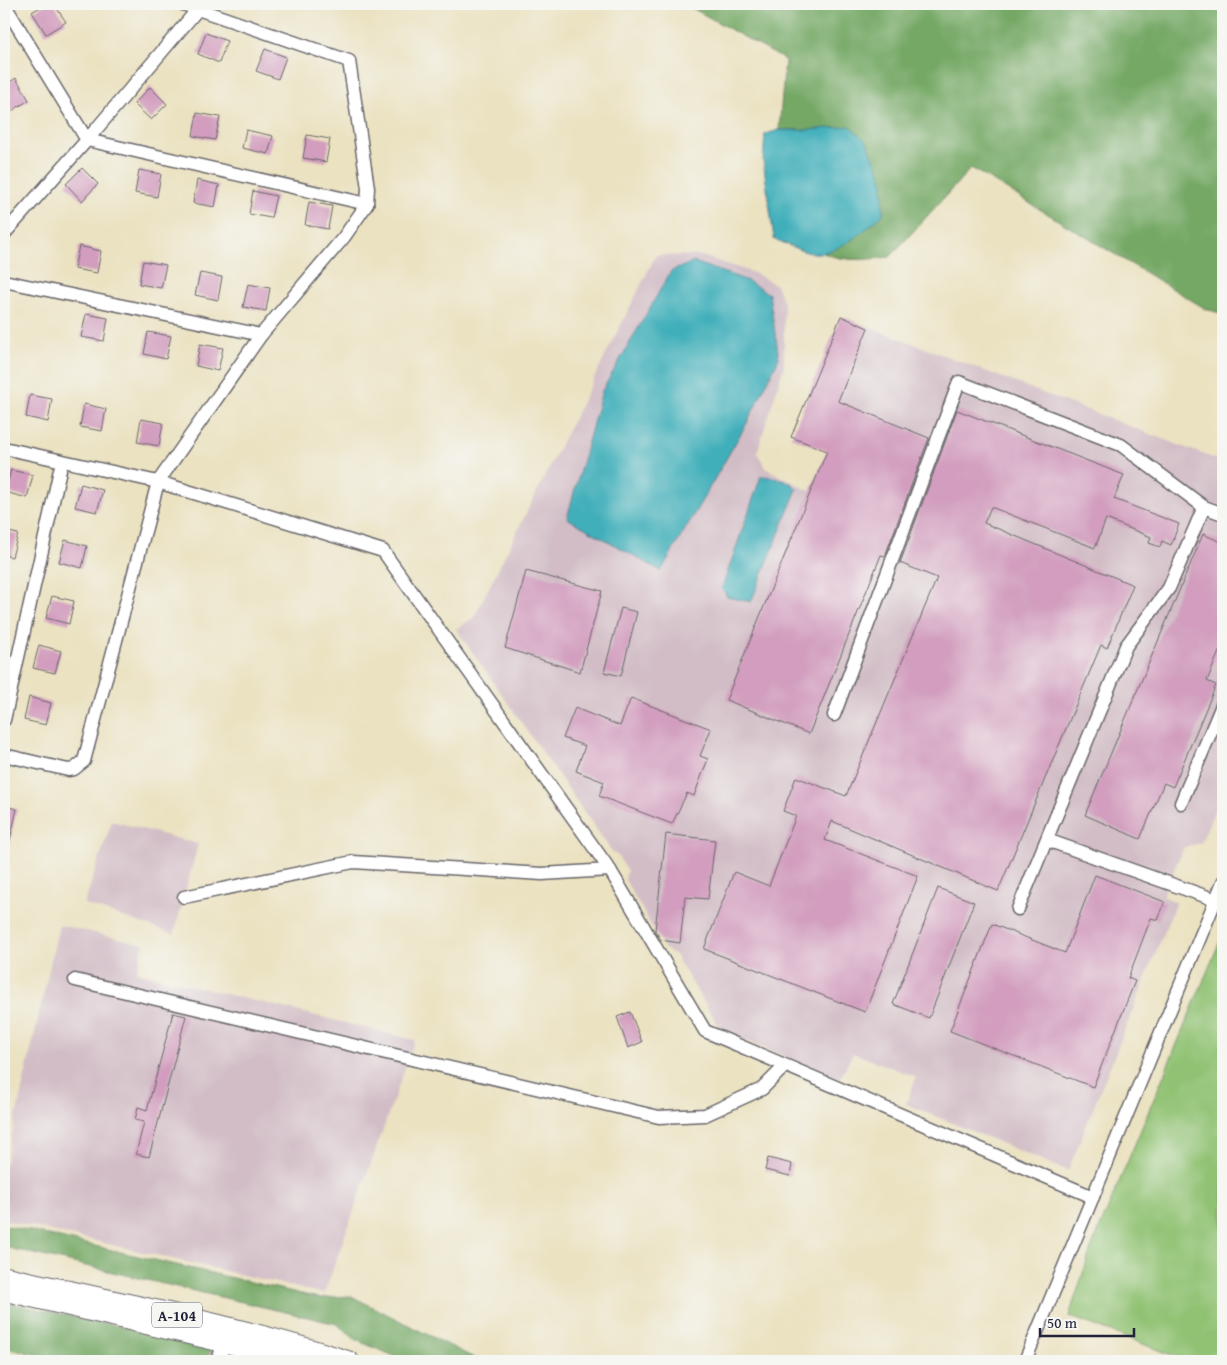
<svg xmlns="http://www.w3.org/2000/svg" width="1227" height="1365" viewBox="0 0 1227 1365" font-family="'Gentium Book Plus',serif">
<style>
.industrial{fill:#d2bdc6}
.green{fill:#91c273;stroke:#5a7257}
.forest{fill:#74a865;stroke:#4b6550}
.water{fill:#3fafba;stroke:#30687a}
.building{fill:#d29dbe}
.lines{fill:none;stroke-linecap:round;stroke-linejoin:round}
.minor-casing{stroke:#68656a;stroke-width:15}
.highway-casing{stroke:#68656a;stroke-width:21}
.minor{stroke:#fff;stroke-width:12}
.highway{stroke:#fff;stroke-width:19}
.labels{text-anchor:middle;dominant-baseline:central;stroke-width:5;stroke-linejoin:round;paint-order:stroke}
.shield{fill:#f6f6f2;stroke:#626272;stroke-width:1}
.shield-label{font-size:15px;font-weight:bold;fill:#22223b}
</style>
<rect width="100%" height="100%" fill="#f6f6f2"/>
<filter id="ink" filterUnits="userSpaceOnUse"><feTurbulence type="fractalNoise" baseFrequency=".02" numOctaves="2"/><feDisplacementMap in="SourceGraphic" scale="10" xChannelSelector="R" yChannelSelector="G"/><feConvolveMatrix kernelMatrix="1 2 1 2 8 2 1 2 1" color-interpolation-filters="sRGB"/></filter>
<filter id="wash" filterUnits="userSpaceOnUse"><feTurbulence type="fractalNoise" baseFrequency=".0096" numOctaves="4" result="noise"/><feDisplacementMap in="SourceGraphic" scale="20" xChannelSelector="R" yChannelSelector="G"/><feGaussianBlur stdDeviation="1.12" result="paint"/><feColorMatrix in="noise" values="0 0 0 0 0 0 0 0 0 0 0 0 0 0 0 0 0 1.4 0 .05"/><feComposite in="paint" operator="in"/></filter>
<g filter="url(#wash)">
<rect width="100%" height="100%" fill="#ebe2c1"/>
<g class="industrial">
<polygon points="656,255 702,256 754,273 776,285 784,303 784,366 757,453 767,469 810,491 827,451 791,437 841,316 1223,462 1223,790 1201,843 1184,847 1162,896 1176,902 1068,1171 906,1104 916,1077 853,1053 840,1079 722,1031 675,955 664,948 625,880 627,870 617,855 613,853 456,629 474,617"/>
<polygon points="112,821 198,844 174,934 84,904"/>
<polygon points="59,925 144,944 136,972 415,1040 324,1294 4,1220 4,1170"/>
</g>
<polygon class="green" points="1223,934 1223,1361 1188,1361 1069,1316 1091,1249"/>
<g class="forest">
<path d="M 685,4 L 1223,4 L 1223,314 L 1206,309 L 971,168 L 890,257 C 866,260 845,262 823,253 L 849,241 L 808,130 L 779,130 L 785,60 Z"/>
<polygon points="4,1225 319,1298 351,1296 480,1361 406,1361 356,1340 337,1324 4,1247"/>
<polygon points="4,1302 214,1346 205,1361 72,1361 4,1348"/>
</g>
<g class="water">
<path d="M 850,126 L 867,142 L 883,179 L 883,215 C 864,230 838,256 811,253 C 799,251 785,243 774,239 L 763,160 L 765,134 L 779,130 L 808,130 Z"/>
<polygon points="694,262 748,281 769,294 779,358 747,423 661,571 567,518 602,391 671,271"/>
<path d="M 761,476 C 776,477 787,478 797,489 L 751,602 L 727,597 L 722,588 Z"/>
</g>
<g id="blocks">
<g class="building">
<polygon points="45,4 54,4 66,22 46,34 32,12"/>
<polygon points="206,33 227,41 219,63 198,54"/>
<polygon points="265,49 286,57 278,79 256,71"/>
<polygon points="16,78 29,100 7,114 4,109 4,86"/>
<polygon points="150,87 167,104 151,120 134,104"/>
<polygon points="197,113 220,117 215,140 193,136"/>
<polygon points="246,130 273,136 268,154 242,148"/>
<polygon points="307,135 330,139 326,162 303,158"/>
<polygon points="82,168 98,184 82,201 66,184"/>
<polygon points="139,170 161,174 157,197 135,193"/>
<polygon points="197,180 219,185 215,207 193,203"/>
<polygon points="253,191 276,196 271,218 249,214"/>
<polygon points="309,202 332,206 328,229 305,225"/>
<polygon points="79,246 101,251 97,273 74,269"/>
<polygon points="143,261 166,265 161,288 139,284"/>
<polygon points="200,273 222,277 218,300 195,295"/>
<polygon points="248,284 270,288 266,311 243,307"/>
<polygon points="86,314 108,318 104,341 81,337"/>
<polygon points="841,316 868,328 838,401 929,438 885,556 881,555 809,734 726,700 827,451 791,437"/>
<polygon points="148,332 171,336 166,359 144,354"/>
<polygon points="200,344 223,348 218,371 196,366"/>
<polygon points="30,395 52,399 48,422 26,417"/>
<polygon points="84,404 106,409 102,431 80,427"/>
<polygon points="957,410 1124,475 1114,499 1179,524 1171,545 1162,541 1160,547 1149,543 1151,537 1106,519 1095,548 991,507 984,523 1133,585 1107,648 1101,645 998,891 832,821 825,840 918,876 865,1012 704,949 734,872 769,886 796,816 783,811 796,777 846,796 937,578 900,563"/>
<polygon points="141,419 163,423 159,446 137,442"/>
<polygon points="11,470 33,475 27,498 5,492"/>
<polygon points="81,484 103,490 97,512 75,507"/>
<polygon points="4,531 18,534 12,557 4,555"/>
<polygon points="1203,534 1223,543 1223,642 1207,681 1216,685 1173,787 1164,783 1140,839 1085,815"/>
<polygon points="65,540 87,546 82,568 59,562"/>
<polygon points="526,571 602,591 580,672 505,648"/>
<polygon points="52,596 74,601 69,624 46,618"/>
<polygon points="621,608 637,612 621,676 604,672"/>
<polygon points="39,645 61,651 55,673 33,668"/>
<polygon points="29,697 51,703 46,725 24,720"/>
<polygon points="631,698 711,729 700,756 708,759 694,796 687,793 672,824 599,796 604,782 576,771 585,746 563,738 575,708 620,726"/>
<polygon points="4,806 17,809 8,849 4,849"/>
<polygon points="666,834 715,840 708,899 685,897 680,943 661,940 655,930"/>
<polygon points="1095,875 1165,902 1158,920 1151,918 1128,978 1135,981 1093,1087 950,1031 992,924 1065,953"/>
<polygon points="938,888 974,902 929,1018 893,1004"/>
<polygon points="630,1012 642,1042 628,1048 617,1017"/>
<polygon points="173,1013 186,1016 149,1157 136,1154 144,1122 135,1120 138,1107 147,1110"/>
<polygon points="768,1158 792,1164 790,1176 765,1170"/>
</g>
</g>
</g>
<g filter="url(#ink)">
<use href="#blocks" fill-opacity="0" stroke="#68656a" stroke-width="1"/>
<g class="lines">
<defs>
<g id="minor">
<polyline points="198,9 87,140 367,204"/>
<polyline points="4,234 87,140 4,4"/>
<polyline points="4,281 261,335"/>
<polyline points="4,448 158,482 383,551 610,870 705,1031 1093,1197"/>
<polyline points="1204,507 1223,514"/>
<polyline points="834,715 959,382 1121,445 1204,507 1169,588 1126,646 1018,909"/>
<polyline points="4,720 62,461"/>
<polyline points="4,755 68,770 74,769 84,761 158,482 261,335 344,237 367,204 368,188 349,61 183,4"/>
<polyline points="1181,803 1223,703"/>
<polyline points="1047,840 1216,900"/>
<polyline points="184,897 353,862 542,874 610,870"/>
<polyline points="75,980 659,1117 705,1115 762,1089 785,1066"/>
<polyline points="216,1361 227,1342"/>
<polyline points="1025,1361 1223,882"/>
</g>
<g id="highway">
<path d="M 4,1276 C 119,1302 236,1324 349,1361"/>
<polyline points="4,1291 301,1361"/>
</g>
</defs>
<use href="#minor" class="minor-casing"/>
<use href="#highway" class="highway-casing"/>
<use href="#minor" class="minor"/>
<use href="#highway" class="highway"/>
</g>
</g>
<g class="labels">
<rect class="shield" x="152" y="1302.5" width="50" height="25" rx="4"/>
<g class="shield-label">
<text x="177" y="1315">А-104</text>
</g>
</g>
<rect width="1227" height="1365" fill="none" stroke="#f6f6f2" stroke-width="20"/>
<path d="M1040 1328v8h94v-8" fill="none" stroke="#22223b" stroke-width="2.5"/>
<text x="1047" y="1328" font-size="15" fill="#22223b" stroke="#f6f6f2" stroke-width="4" paint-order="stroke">50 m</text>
</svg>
